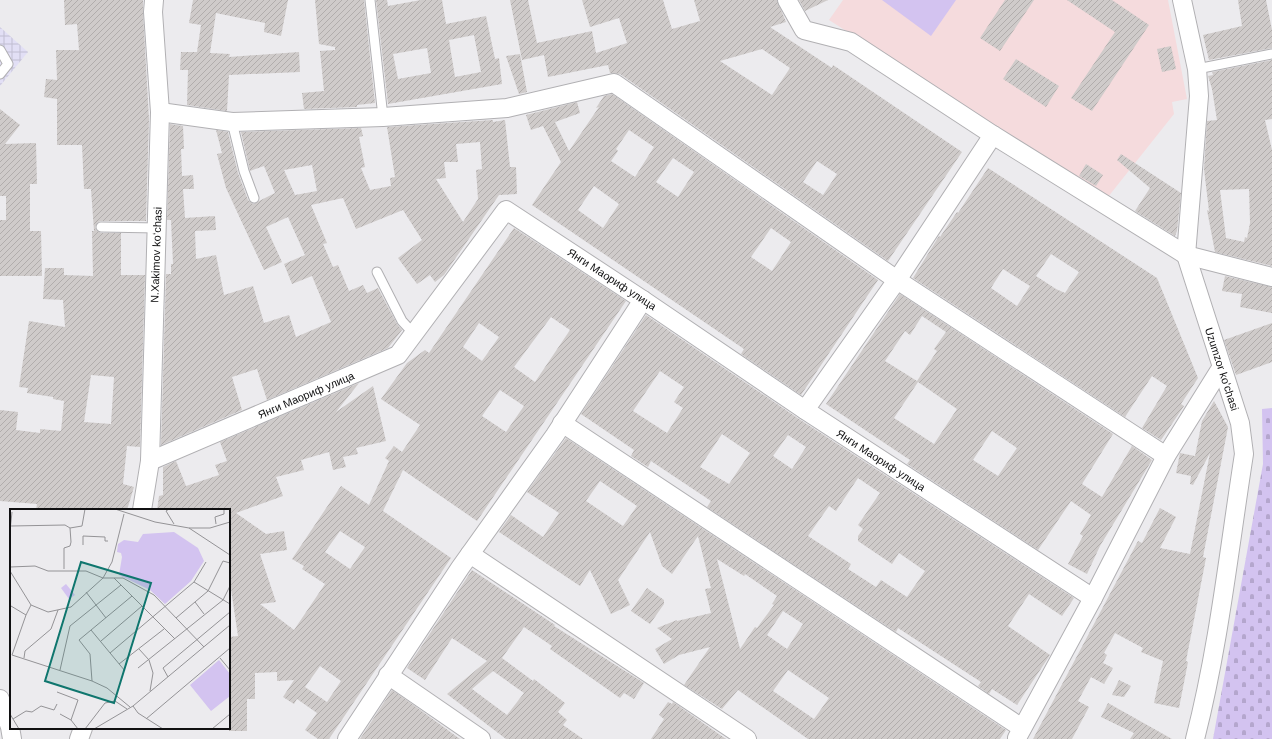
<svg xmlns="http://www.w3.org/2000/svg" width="1272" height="739" viewBox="0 0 1272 739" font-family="Helvetica,sans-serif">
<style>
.industrial{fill:url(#industrial-grid)}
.education{fill:#f5dbdd}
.cemetery{fill:url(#cemetery-stones)}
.pitch{fill:#d3c3f0}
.building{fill:url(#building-hatch);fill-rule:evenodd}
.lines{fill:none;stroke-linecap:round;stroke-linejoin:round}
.service-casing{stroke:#b1b0b3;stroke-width:11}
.minor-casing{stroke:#b1b0b3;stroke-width:20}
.service{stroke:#fff;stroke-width:9}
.minor{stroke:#fff;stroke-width:18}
.labels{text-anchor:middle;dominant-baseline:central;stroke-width:4;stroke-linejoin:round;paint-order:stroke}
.street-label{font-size:11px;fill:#101011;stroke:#fff}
.inset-road{fill:none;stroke:#949396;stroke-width:1}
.view{fill:#0f766e;fill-opacity:0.15;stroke:#0f766e;stroke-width:2}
.inset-edge{fill:none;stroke:#101011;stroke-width:2}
</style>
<defs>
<pattern id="industrial-grid" width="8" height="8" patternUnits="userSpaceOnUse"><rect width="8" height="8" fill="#e2dff5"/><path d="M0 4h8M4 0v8" fill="none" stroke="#c1bed1"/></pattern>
<pattern id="cemetery-stones" width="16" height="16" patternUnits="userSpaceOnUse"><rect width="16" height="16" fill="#d3c3f0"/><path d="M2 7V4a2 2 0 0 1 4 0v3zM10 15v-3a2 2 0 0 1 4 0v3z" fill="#b4a6cd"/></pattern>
<pattern id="building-hatch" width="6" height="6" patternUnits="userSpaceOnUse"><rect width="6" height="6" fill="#cfcbca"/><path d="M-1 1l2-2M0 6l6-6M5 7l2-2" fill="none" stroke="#b1adac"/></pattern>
</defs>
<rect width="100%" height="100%" fill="#ecebee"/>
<polygon class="industrial" points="0,27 28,52 0,86"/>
<polygon class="education" points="843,0 1168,0 1187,99 1172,102 1174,114 1108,197 829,20"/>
<polygon class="cemetery" points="1272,408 1272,739 1213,739 1263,464 1262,409"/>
<polygon class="pitch" points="882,0 956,0 931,36"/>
<g class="building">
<path d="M 64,0 L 143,0 L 143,13 L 149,119 L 146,221 L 101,221 L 98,222 L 95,227 L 96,230 L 101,233 L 121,233 L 121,275 L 145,275 L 140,447 L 127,446 L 123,484 L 134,487 L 127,510 L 36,510 L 37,504 L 0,501 L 0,410 L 18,412 L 16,430 L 40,433 L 40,429 L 61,431 L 64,401 L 53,399 L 53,397 L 27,393 L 28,388 L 19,387 L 29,321 L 65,327 L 63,300 L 43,299 L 45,268 L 64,268 L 64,275 L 93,276 L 92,231 L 94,231 L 91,189 L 84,189 L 82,145 L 57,145 L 57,99 L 44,97 L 46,79 L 57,80 L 56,50 L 79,50 L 77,24 L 65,25 ZM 91,375 L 114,377 L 111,424 L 84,422 Z"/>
<polygon points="193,0 288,0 281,36 264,32 265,23 216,13 210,53 230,54 229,57 299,52 300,72 229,75 227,111 187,105 188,70 180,70 181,52 197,52 201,25 189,23"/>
<polygon points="315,0 364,0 375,103 357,105 357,107 304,109 302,93 324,91 320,51 335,50 335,47 319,44"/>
<path d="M 376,0 L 387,0 L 388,6 L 421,0 L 442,0 L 446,24 L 486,16 L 495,59 L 499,58 L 502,84 L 388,104 ZM 474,35 L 481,72 L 455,77 L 449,40 ZM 427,48 L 431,73 L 398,79 L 393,54 Z"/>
<path d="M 510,0 L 528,0 L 537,43 L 592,31 L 596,53 L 627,43 L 619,18 L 590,27 L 582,0 L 663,0 L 672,29 L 700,21 L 694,0 L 777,0 L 786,22 L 770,27 L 832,68 L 833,65 L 962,152 L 888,261 L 620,74 L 610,73 L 608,65 L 548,77 L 544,55 L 522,60 ZM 762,49 L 790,68 L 772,95 L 720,61 ZM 817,161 L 837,174 L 823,195 L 803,182 Z"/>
<polygon points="799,0 828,0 805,11"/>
<polygon points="1005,0 1034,0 1000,51 980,38"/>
<polygon points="1067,0 1112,0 1149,25 1092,111 1071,98 1115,32"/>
<polygon points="1238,0 1266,0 1272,30 1272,48 1209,60 1203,35 1242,26"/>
<polygon points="1171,46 1176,69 1162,72 1157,49"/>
<polygon points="520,54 527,92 519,94 506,56"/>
<polygon points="1016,59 1059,86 1046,107 1003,79"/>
<path d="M 1272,60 L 1272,119 L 1265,120 L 1272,150 L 1272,266 L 1215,252 L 1207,210 L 1209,211 L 1204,169 L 1207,121 L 1217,120 L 1212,89 L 1208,76 L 1213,75 L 1212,72 ZM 1249,189 L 1250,223 L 1247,238 L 1245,237 L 1244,242 L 1226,238 L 1220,190 Z"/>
<path d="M 612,94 L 878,280 L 801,395 L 741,354 L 744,349 L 532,205 L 561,162 L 543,126 L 531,130 L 526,115 L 577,102 L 580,113 L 555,122 L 569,151 L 599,107 L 596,108 L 604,96 ZM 629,130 L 654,147 L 635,177 L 611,161 L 618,151 L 616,149 ZM 673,158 L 694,172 L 678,197 L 656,182 ZM 594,186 L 619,204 L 603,228 L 578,210 ZM 771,228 L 791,242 L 772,271 L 751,257 Z"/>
<polygon points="0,109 20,125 5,144 36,143 37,184 30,184 30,231 41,231 42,276 0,276 0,220 6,220 6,196 0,196"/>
<path d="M 493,120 L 493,122 L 505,120 L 510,167 L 516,167 L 517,194 L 499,195 L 444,275 L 435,282 L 430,275 L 417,284 L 398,258 L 422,240 L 403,210 L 356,229 L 343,198 L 311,205 L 327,243 L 323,244 L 333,267 L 338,265 L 349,291 L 363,285 L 367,293 L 378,288 L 397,324 L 402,330 L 388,348 L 267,400 L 257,369 L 232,377 L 242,410 L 161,445 L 166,274 L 171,274 L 171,264 L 173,264 L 171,220 L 167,220 L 170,124 L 183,126 L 184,149 L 181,149 L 182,176 L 193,175 L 194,189 L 183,189 L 185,218 L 215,216 L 216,230 L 195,231 L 196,259 L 216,255 L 224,295 L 253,286 L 264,323 L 289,315 L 296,337 L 331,322 L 312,276 L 292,284 L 284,264 L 305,255 L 288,217 L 266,227 L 282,262 L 264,270 L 226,188 L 217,154 L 222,153 L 216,130 L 228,132 L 238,173 L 248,200 L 253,204 L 275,193 L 264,166 L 250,171 L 241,132 L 361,128 L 363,136 L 359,137 L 365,167 L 361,168 L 370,190 L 391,186 L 390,178 L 395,177 L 387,127 ZM 480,142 L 482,169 L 476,170 L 478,199 L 463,222 L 436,179 L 446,178 L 444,162 L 458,162 L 456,144 ZM 312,165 L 317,191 L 295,195 L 284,170 Z"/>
<polygon points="1121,154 1181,193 1177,231 1175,236 1135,211 1150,188 1117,160"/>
<polygon points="1086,164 1103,175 1096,186 1079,176"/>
<path d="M 988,168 L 1157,278 L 1198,378 L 1181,404 L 1184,406 L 1161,440 L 1142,428 L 1167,386 L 1152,376 L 1125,417 L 913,278 L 939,236 L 940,237 L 957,212 L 958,213 ZM 1051,254 L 1079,272 L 1065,293 L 1056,289 L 1036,276 ZM 1003,269 L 1030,286 L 1017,306 L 991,288 Z"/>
<path d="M 514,228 L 626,301 L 477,521 L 403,470 L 383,511 L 451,558 L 329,739 L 318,739 L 305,730 L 317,713 L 297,699 L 294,704 L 283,697 L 294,680 L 277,681 L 277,672 L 255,673 L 255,699 L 247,699 L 247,731 L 229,731 L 229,637 L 238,636 L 229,576 L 229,510 L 157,510 L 159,496 L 163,495 L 163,467 L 176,461 L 186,486 L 219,475 L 215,465 L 227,461 L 220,442 L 359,383 L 336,412 L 373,386 L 386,441 L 356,448 L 358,454 L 343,457 L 346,467 L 333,470 L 329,452 L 301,460 L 304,470 L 276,477 L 283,496 L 236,513 L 266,534 L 284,531 L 287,550 L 260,554 L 276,602 L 260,604 L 294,630 L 325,584 L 302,569 L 304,566 L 292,559 L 341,486 L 369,505 L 389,461 L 385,458 L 394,446 L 402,452 L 420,425 L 381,399 L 407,363 L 425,350 L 429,353 ZM 551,317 L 570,330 L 535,382 L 514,367 ZM 479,323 L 499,337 L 482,361 L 463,347 ZM 500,390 L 524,406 L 506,432 L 482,416 ZM 340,531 L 365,547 L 350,569 L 325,552 ZM 320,666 L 341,681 L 327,702 L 305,687 Z"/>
<polygon points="1225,276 1272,287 1272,313 1240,307 1242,294 1222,291"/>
<path d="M 900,294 L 1113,434 L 1082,484 L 1102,497 L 1132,446 L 1152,460 L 1100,546 L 1087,574 L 1068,564 L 1083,536 L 1080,534 L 1091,515 L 1071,501 L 1038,550 L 907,464 L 910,460 L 826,404 ZM 922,316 L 946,332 L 934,349 L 937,351 L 917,381 L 885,361 L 905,331 L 910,335 ZM 918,382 L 957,409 L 934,444 L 894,418 ZM 992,431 L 1017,448 L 998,476 L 973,460 Z"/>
<path d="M 646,315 L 799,419 L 1074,598 L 1062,616 L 1029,594 L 1008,626 L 1050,655 L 1017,705 L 992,689 L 989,694 L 978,686 L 981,682 L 898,628 L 896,632 L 707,507 L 711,501 L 651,461 L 648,467 L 631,456 L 634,450 L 581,414 ZM 660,371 L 684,387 L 674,402 L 683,408 L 667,433 L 633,411 ZM 722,434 L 750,453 L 729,484 L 700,467 ZM 788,435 L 806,447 L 792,469 L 773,456 ZM 858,478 L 880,493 L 858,525 L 863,529 L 858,536 L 858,541 L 892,564 L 899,553 L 925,571 L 907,597 L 881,580 L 876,587 L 848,569 L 851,564 L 808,536 L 829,506 L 836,511 Z"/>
<polygon points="1272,323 1272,362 1236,375 1224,340"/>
<polygon points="1214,401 1228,427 1203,557 1206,558 1186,661 1188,662 1179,708 1154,703 1163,661 1141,652 1143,648 1115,633 1104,653 1107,655 1103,663 1113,668 1104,684 1091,677 1084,690 1081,689 1084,690 1078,701 1089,707 1072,739 1033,739 1138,541 1142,543 1160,508 1176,517 1160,548 1190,554 1210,453 1193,485 1190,484 1191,476 1176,473 1180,453 1195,456 1202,421"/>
<path d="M 566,438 L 1006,730 L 1000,739 L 808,739 L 738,690 L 722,709 L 684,685 L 710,647 L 679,655 L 664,664 L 655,649 L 672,639 L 657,628 L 677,620 L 677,621 L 711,613 L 705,589 L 711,588 L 698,536 L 672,574 L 662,566 L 650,532 L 618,580 L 630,605 L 611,614 L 590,570 L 580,586 L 499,532 L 511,515 L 543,537 L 559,513 L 527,492 ZM 600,481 L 637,506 L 623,526 L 586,501 ZM 717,559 L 744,576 L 745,574 L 777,596 L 772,604 L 774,605 L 757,628 L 755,627 L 740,649 ZM 783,611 L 803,624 L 787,649 L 767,635 ZM 788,670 L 829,698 L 814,719 L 773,691 Z"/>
<path d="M 472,570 L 555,625 L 554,626 L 644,683 L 634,699 L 624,693 L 620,698 L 550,649 L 552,646 L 524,627 L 502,658 L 533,681 L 534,679 L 565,703 L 558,712 L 567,720 L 563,725 L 583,739 L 506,739 L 447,694 L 487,661 L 452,638 L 425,680 L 407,668 ZM 493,671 L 524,693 L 507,715 L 472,689 Z"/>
<polygon points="647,588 664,600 664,604 650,624 631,611"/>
<polygon points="1119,680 1131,686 1124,697 1112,695"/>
<polygon points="392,690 412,704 460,739 360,739"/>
<polygon points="668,702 672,704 673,702 726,739 651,739 664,719 659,715"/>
<polygon points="1108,703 1172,739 1130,739 1134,733 1101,717"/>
</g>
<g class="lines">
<defs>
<g id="service">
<polyline points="370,0 383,117"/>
<polyline points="0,50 8,64 0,74"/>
<polyline points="1197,69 1272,54"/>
<polyline points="232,122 244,171 254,198"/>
<polyline points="101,227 157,228"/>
<polyline points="377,272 402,321 414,334"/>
</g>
<g id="minor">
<polyline points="787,0 804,30 851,42 993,135 1186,255 1272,277"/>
<path d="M 1182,0 L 1197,69 L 1199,96 L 1186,255 L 1240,423 L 1244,454 C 1229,549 1219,646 1195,739"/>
<polyline points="160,112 232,122 383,117 507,108 614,83 897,280 1166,456"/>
<polyline points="805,410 897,280 993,135"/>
<polyline points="562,423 1022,728"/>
<polyline points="150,461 398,355 506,210 643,300 805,410 1093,598"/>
<polyline points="142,510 150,461 160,112 153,12 154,0"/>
<polyline points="470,554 747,739"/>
<polyline points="388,675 481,739"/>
<polyline points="0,699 10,727 12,739"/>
<polyline points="1017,738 1093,598 1166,456 1221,368"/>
<polyline points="79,739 83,728"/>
<polyline points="347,739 460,568 555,435 643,300"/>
</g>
</defs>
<use href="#service" class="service-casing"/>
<use href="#minor" class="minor-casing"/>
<use href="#service" class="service"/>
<use href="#minor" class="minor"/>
</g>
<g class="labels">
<g class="street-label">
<text transform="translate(156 255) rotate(-88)">N.Xakimov koʻchasi</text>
<text transform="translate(612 279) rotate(33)">Янги Маориф улица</text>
<text transform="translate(1222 369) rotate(72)">Uzumzor koʻchasi</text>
<text transform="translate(306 395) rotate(-23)">Янги Маориф улица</text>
<text transform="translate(881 460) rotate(33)">Янги Маориф улица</text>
</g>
</g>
<g transform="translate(10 509)">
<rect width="220" height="220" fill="#ecebee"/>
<path d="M 164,23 L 188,39 L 194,52 L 181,72 L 155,95 L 140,81 L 109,66 L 112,48 L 111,44 L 107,43 L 108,35 L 114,31 L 128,33 L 133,25 ZM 209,151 L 220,165 L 220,187 L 201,202 L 180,176 Z" fill="#d3c3f0"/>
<path d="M 56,75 L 65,86 L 59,90 L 51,79 Z" fill="#d3c3f0"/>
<path class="inset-road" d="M 105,0 L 145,13 L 179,19 L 200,19 L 220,13M 159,0 L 156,2 L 164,15M 206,15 L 205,8 L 214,5 L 214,0M 1,17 L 55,16 L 60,19M 179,19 L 220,46M 0,22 L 2,3M 73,36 L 73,27 L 95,28 L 95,32 L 98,32M 0,58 L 25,57 L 38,62 L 76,62 L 93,69 L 113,69 L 144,86 L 194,138M 54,60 L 54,39 L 60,37 L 61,33 L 60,19 L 72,17 L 75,0M 0,62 L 21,96 L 16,106 L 1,97 L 0,100M 104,69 L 165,130M 184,73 L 196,53M 76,83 L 96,109M 185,93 L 194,105M 21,96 L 38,103 L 61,98 L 93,69 L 102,53 L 114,5M 16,106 L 2,146 L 82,172 L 97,179 L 120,198M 166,109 L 198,82 L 213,52 L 220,54M 81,121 L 115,162M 91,132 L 132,97M 129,140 L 139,151 L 143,164 L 140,182M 100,144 L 184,73 L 220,95M 14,149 L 15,142 L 41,120 L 48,101M 210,149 L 220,161M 109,155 L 154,120M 128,159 L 213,91 L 220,77M 50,161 L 60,117 L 111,76M 158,168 L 153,159 L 220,103M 82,172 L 80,145 L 69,131 L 122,87M 47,183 L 68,191 L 61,211M 123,197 L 128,204 L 153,220M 0,205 L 9,220M 50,205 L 61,211 L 68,220M 3,210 L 16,202 L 22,203 L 31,197 L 44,201 L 47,195M 136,210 L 220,139M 75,220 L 95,194 L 105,192 L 117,200M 84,220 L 123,197 L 220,116M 202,220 L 220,205"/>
<path class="view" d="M 71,53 L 141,74 L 104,194 L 35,172 Z"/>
<rect width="220" height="220" class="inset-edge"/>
</g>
</svg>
